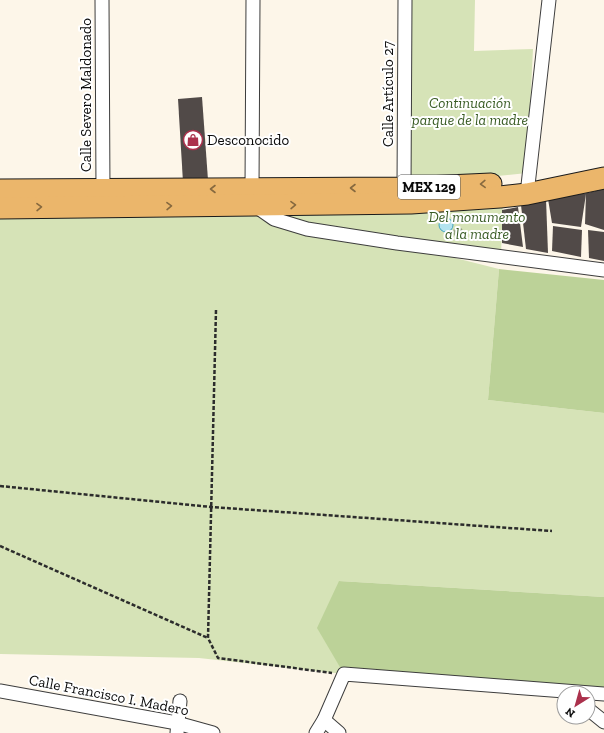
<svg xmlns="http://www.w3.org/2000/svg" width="604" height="733" viewBox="0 0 604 733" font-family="'Zilla Slab',serif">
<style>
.green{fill:#d6e3b7}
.forest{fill:#bcd298}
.water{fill:#b3e3ef;stroke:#41a3bf}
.building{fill:#514a48}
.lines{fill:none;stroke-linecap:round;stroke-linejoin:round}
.minor-casing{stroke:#3d3d3d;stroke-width:15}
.primary-casing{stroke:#1b1b1b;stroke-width:23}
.path{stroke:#2c2c2c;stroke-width:2.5;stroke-dasharray:4 2;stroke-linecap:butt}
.minor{stroke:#fff;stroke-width:13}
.primary{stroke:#ebb66b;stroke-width:21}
.tree{fill:#90a07c}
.oneway{stroke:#86693f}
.labels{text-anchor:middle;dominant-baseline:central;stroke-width:4;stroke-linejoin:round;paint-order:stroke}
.shield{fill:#fff;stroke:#545454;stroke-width:1}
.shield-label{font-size:14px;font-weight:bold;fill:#0a0a0a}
.street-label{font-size:15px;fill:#0a0a0a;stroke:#fff}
.park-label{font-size:15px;font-style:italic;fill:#375a22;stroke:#fff}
.poi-label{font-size:15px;fill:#0a0a0a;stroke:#fff;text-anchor:start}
</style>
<rect width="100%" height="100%" fill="#fdf6e9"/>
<g class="green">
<polygon points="410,0 475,0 474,51 533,49 527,173 409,185"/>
<polygon points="503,198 501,256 340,229 499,269 488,400 604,413 604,597 339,581 344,674 199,658 0,654 0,210 249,206 286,215"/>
</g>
<g class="forest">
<polygon points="499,269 604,280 604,413 488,400"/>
<polygon points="339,581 604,597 604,688 344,674 317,628"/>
</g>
<circle class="water" cx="446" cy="225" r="7"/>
<g class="building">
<polygon points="202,97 208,180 183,182 178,99"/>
<polygon points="604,189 604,230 585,224 586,194 581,227 552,223 548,199 587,193"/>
<polygon points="546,199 548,253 526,249 521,205"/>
<polygon points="518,207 523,247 502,243 502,210"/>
<polygon points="553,226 582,230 581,257 552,251"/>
<polygon points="588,230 604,232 604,261 589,258"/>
</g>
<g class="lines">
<defs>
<g id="minor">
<polyline points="102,0 103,190"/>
<polyline points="253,0 252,189 254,205 274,219 307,229 397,243 604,270"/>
<polyline points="404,188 405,0"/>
<polyline points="527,194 549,0"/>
<polyline points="0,691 177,723 213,733"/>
<polyline points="588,709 604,722"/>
<polyline points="324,720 339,733"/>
<polyline points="177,733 180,701"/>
<polyline points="316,733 324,720 344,674 604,694"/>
</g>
<g id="primary">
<polyline points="0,190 404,188 491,184"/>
<polyline points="0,208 411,203 500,197 527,194 604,178"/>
</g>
</defs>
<use href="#minor" class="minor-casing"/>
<use href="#primary" class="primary-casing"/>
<g class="path">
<polyline points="216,310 208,638 218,658 332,673"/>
<polyline points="0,486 211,507 552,531"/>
<polyline points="0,546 208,638"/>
</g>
<use href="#minor" class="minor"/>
<use href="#primary" class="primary"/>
</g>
<circle class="tree" cx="458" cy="232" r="5"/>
<defs><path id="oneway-chevron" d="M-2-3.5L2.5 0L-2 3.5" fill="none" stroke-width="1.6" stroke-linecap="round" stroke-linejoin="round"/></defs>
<g class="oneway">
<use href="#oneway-chevron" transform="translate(483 184) rotate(178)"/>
<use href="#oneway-chevron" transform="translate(353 188) rotate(180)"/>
<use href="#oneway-chevron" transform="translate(213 189) rotate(180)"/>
<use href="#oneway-chevron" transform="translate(293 205) rotate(-1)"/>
<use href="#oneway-chevron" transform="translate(169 206) rotate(-1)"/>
<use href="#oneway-chevron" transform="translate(39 207) rotate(-1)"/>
</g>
<defs>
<symbol id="shop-ring" viewBox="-11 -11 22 22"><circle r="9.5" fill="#fff" stroke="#ab314c" stroke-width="1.5"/><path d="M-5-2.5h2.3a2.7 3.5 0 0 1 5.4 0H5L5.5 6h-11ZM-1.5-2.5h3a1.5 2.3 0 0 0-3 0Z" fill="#ab314c"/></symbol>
</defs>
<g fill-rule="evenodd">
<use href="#shop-ring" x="182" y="129" width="22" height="22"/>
</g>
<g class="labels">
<rect class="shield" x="398" y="175" width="62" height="24" rx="3"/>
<g class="shield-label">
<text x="429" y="187">MEX 129</text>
</g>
<g class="street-label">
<text transform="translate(388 94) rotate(-90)">Calle Artículo 27</text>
<text transform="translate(86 95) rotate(-90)">Calle Severo Maldonado</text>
<text transform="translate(109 695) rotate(11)">Calle Francisco I. Madero</text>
</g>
<g class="park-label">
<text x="470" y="103">Continuación<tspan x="470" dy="17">parque de la madre</tspan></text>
<text x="477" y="217">Del monumento<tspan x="477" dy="17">a la madre</tspan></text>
</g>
<g class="poi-label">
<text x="207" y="140">Desconocido</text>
</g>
</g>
<g transform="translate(576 705) rotate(217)"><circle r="19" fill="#ffffff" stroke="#9d9d9d"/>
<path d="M0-3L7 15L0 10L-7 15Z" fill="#ab314c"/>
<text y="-6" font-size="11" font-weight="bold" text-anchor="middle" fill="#0a0a0a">N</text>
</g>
</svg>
